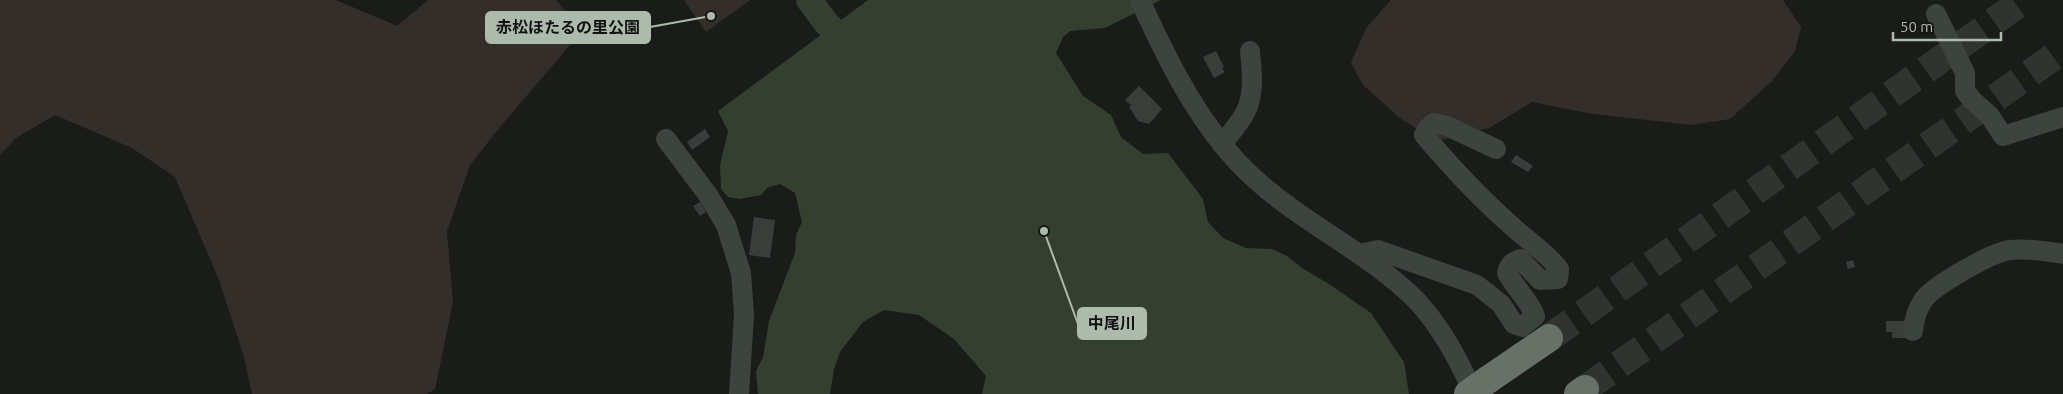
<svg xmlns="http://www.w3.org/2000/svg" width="2063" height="394" viewBox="0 0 2063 394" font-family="Ubuntu,'Noto Sans JP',sans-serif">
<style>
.green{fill:#342e2a}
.water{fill:#343f30}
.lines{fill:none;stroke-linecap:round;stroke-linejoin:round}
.river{stroke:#343f30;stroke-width:26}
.building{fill:#3a3e3b}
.highway-tunnel{stroke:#303430;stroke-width:28;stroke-dasharray:28 14;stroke-linecap:butt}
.minor{stroke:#3d433e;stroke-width:20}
.highway{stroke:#677168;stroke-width:28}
.highway-bridge{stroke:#677168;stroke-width:28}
.leader{fill:none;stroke:#adbbad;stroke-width:2}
.callout-dot{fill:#adbbad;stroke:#151715;stroke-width:2}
.callout{fill:#adbbad;stroke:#adbbad;stroke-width:2}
.callout-label{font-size:16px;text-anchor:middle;font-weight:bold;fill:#111}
</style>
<rect width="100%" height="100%" fill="#1a1c1a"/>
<g class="green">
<polygon points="0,0 336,0 397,26 428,0 556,0 582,31 500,127 470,165 447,231 453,302 435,389 427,394 252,394 244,357 219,280 175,177 132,148 55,115 16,138 0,155"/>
<polygon points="684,0 750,0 706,32"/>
<polygon points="1391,0 1783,0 1801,27 1795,51 1772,81 1730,119 1691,125 1593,114 1532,102 1489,128 1437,141 1401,119 1363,85 1351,63 1366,28"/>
</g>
<polygon class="water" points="868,0 1161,0 1105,28 1070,31 1063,37 1056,53 1083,96 1111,115 1121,137 1143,154 1168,153 1203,199 1208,222 1223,238 1246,248 1272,249 1287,256 1302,268 1329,284 1371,313 1404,362 1409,394 982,394 986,376 954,339 919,315 884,310 863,322 840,352 834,369 830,394 758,394 756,371 763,357 769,321 795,253 796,235 802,222 795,193 780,184 767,188 761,195 740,199 728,197 721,189 720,165 728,131 718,111"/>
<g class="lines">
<polyline class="river" points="809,0 827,24 856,52"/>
</g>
<g class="building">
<polygon points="1967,42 1973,51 1963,58 1957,48"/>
<polygon points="1216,51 1224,67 1222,68 1225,72 1214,78 1203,57"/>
<polygon points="1139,86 1162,109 1149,124 1138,121 1129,107 1131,105 1125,100"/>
<polygon points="705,129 710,137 692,150 687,142"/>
<polygon points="1516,155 1533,166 1528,172 1511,162"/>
<polygon points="700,202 706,212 700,216 693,206"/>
<polygon points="754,217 775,220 770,258 749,255"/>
<polygon points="1853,260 1855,267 1848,269 1846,262"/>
<polygon points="1886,321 1907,321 1907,338 1892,338 1892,332 1886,332"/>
</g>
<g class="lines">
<g class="highway-tunnel">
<polyline points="1549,338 2024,0"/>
<polyline points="1585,389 2063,50"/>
</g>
<g class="minor">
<path d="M 1140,0 C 1169,64 1203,133 1256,180 C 1306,225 1369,253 1417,301 C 1442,328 1459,361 1474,394"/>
<polyline points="1936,14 1965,73 1965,91 1972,100 1990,116 2003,136 2063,117"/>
<polyline points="666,139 708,195 726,225 741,273 744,315 739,394"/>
<path d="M 1222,144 C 1230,134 1239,124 1245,113 C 1255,94 1252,71 1250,51"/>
<path d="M 1359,254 L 1378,250 L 1477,285 L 1501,304 L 1514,324 L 1522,327 L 1535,316 C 1529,300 1515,288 1507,273 C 1509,265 1512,262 1520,259 L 1540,280 L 1558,279 L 1559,269 C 1546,252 1528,241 1513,227 C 1481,199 1451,167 1424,135 L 1428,128 L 1434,123 L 1447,126 L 1496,149"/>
<path d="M 1913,331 C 1914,318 1917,309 1924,299 C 1935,285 1992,252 2010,250 C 2027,248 2046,251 2063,254"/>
</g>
<g class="highway">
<polyline points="1489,379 1549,338"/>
<polyline points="1578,394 1585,389"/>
</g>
<polyline class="highway-bridge" points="1468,394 1489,379"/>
</g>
<path class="leader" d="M711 16L650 27M1044 231L1078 324"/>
<g class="callout-dot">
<circle cx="711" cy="16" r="5"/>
<circle cx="1044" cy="231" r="5"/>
</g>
<g class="callout">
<rect x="486" y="12" width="164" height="31" rx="5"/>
<rect x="1078" y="308" width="68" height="31" rx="5"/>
</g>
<g class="callout-label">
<text x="568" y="33">赤松ほたるの里公園</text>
<text x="1112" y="329">中尾川</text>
</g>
<path d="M1893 32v8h108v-8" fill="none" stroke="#adbbad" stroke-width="2.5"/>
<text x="1900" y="32" font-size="15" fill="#adbbad" stroke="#151715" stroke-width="4" paint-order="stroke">50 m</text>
</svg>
